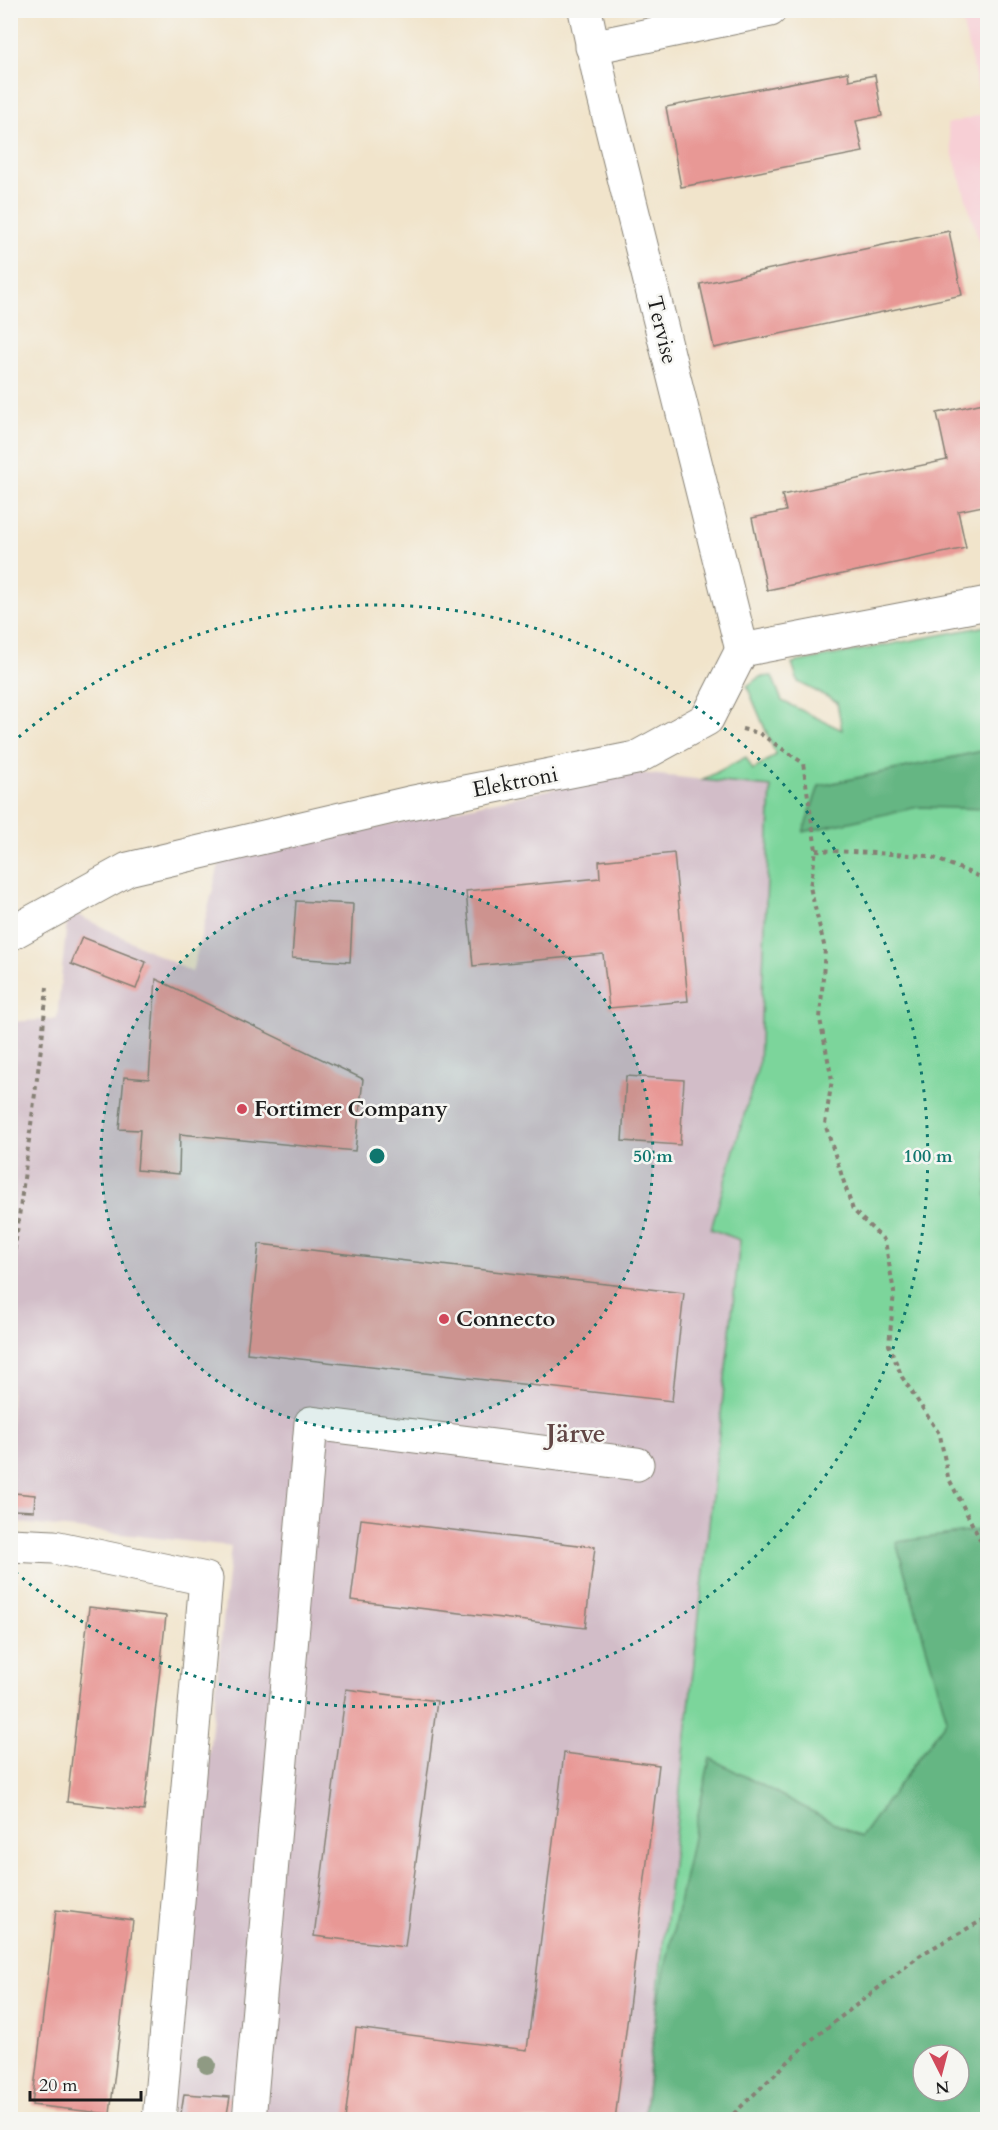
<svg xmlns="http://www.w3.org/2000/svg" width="998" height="2130" viewBox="0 0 998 2130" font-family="Cardo,serif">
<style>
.built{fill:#f7cfd5}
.industrial{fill:#d2bdc8}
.green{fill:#7cd59b;stroke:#4c785c;stroke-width:1.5;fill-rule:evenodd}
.forest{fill:#65b683;stroke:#406950;stroke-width:1.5;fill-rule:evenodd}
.building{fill:#e89895}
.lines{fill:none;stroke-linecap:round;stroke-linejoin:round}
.minor-casing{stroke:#868074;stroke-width:35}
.path{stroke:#868074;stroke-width:4;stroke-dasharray:4.5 4.5;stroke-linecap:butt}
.minor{stroke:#fff;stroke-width:33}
.tree{fill:#8f9a83}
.ring{fill:none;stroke:#0f766e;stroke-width:3;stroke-dasharray:3 6}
.poi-dot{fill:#d1495b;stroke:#f6f6f2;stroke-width:2}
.labels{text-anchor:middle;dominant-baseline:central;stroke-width:5;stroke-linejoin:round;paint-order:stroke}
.street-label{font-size:22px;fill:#1c1c1c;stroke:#f6f6f2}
.poi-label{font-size:22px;font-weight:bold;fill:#1c1c1c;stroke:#f6f6f2;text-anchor:start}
.quarter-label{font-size:26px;font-weight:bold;fill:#634746;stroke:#f6f6f2}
.centre{fill:#0f766e;stroke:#f6f6f2;stroke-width:3}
.ring-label{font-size:18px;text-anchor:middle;font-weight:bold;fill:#0f766e;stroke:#f6f6f2;stroke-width:5;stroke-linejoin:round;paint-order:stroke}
</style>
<rect width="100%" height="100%" fill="#f6f6f2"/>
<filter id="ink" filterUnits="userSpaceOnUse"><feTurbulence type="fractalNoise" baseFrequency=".0167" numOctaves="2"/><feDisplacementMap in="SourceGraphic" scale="12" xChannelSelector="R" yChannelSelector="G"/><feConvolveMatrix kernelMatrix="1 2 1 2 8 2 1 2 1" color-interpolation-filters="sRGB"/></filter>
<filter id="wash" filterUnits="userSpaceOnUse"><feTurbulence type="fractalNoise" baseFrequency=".008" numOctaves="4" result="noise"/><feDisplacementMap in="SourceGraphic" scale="24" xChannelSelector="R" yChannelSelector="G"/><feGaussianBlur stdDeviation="1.35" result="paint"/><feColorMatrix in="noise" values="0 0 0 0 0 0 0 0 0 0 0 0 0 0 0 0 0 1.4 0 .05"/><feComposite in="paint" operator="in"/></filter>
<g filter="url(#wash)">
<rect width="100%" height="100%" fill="#f1e4cb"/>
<polygon class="built" points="987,16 987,266 986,266 953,155 947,124 984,114 962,21"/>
<polygon class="industrial" points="630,772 771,787 759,1064 712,1228 740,1239 644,2119 170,2119 231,1546 11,1522 11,1022 57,1019 68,910 192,972 220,861"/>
<path class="green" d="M 987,626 L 987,2119 L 644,2120 L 740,1240 L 711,1229 L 759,1064 L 771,787 L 702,780 L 746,757 L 753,770 L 776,755 L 747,686 L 760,677 L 772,676 L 782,701 L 842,730 L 837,702 L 798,682 L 792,663 ZM 923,2055 L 959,2055 L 959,2091 L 923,2091 Z"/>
<g class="forest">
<polygon points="987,750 987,809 918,807 803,832 819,786"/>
<path d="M 987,1529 L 987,2119 L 644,2119 L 657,2007 L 710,1758 L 861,1837 L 947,1719 L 896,1542 ZM 923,2055 L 959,2055 L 959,2091 L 923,2091 Z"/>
</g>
<g id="blocks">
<g class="building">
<polygon points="848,72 849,80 875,75 882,116 856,121 863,152 681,187 666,107"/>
<polygon points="988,226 988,258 986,258 981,227"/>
<polygon points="949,231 962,295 714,348 700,284"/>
<polygon points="988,402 988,505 958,511 966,548 767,590 752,518 786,511 782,495 947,460 937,413"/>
<polygon points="674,853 688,1001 609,1008 603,954 473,966 466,891 600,878 599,861"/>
<polygon points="296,901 353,904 350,962 292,958"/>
<polygon points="82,937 146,962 136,989 71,964"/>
<polygon points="156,979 363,1079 355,1151 180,1134 179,1174 137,1170 140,1130 119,1129 124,1077 149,1079"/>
<polygon points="626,1076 684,1080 680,1145 622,1141"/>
<polygon points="259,1244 684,1293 672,1401 247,1353"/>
<polygon points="14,1493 35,1495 34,1511 13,1510"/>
<polygon points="361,1519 595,1547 585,1628 351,1600"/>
<polygon points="89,1607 166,1616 144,1811 67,1802"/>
<polygon points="346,1689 437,1701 405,1947 314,1936"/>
<polygon points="564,1753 659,1765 615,2120 345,2120 356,2028 527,2050"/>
<polygon points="56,1910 133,1920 110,2114 32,2105"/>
<polygon points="184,2094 230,2097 226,2120 180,2120"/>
</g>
</g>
</g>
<g filter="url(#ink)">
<use href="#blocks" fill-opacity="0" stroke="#868074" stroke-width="1.5"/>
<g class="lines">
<defs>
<g id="minor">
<polyline points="585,10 602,89 742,650"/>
<polyline points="592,47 770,10"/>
<polyline points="742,650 988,603"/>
<polyline points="10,934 128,869 409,803 636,758 707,719 742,650"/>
<polyline points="10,1545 54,1547 206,1579 159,2120"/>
<polyline points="249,2120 311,1423 637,1464"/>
</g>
</defs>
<use href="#minor" class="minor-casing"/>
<g class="path">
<polyline points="742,729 759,733 803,763 816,850 810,887 825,949 820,1019 832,1080 825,1124 853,1210 885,1241 894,1292 889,1345 902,1377 940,1435 948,1477 988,1555"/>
<polyline points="816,850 929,856 988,880"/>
<polyline points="10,1286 42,1040 47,987"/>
<polyline points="727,2120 810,2041 922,1954 981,1921 988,1920"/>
</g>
<use href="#minor" class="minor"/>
</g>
<circle class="tree" cx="207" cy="2065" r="9"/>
</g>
<circle cx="377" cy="1156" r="276" fill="#0f766e" fill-opacity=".12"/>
<g class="ring">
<circle cx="377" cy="1156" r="276"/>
<path d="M12 743A551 551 0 1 1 12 1569"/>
</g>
<g class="poi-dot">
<circle cx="242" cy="1109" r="6"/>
<circle cx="444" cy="1319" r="6"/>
</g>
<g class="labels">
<g class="street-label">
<text transform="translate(662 330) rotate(76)">Tervise</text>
<text transform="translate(515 782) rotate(-11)">Elektroni</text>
</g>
<g class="poi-label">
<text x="254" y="1109">Fortimer Company</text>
<text x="456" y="1319">Connecto</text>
</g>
<g class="quarter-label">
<text x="576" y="1433">Järve</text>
</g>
</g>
<circle cx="377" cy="1156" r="9" class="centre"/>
<g class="ring-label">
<text x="653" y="1162">50 m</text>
<text x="928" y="1162">100 m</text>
</g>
<rect width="998" height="2130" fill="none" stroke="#f6f6f2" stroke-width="36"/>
<g transform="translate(941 2073) rotate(174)"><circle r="28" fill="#f6f6f2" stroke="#9f9f9c" stroke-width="1.5"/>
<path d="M0-4.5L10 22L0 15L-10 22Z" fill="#d1495b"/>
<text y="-9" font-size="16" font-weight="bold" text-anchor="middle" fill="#1c1c1c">N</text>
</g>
<path d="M30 2091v9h111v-9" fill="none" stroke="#1c1c1c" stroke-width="3"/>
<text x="39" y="2091" font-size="18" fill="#1c1c1c" stroke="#f6f6f2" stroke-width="4.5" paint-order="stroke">20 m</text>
</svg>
